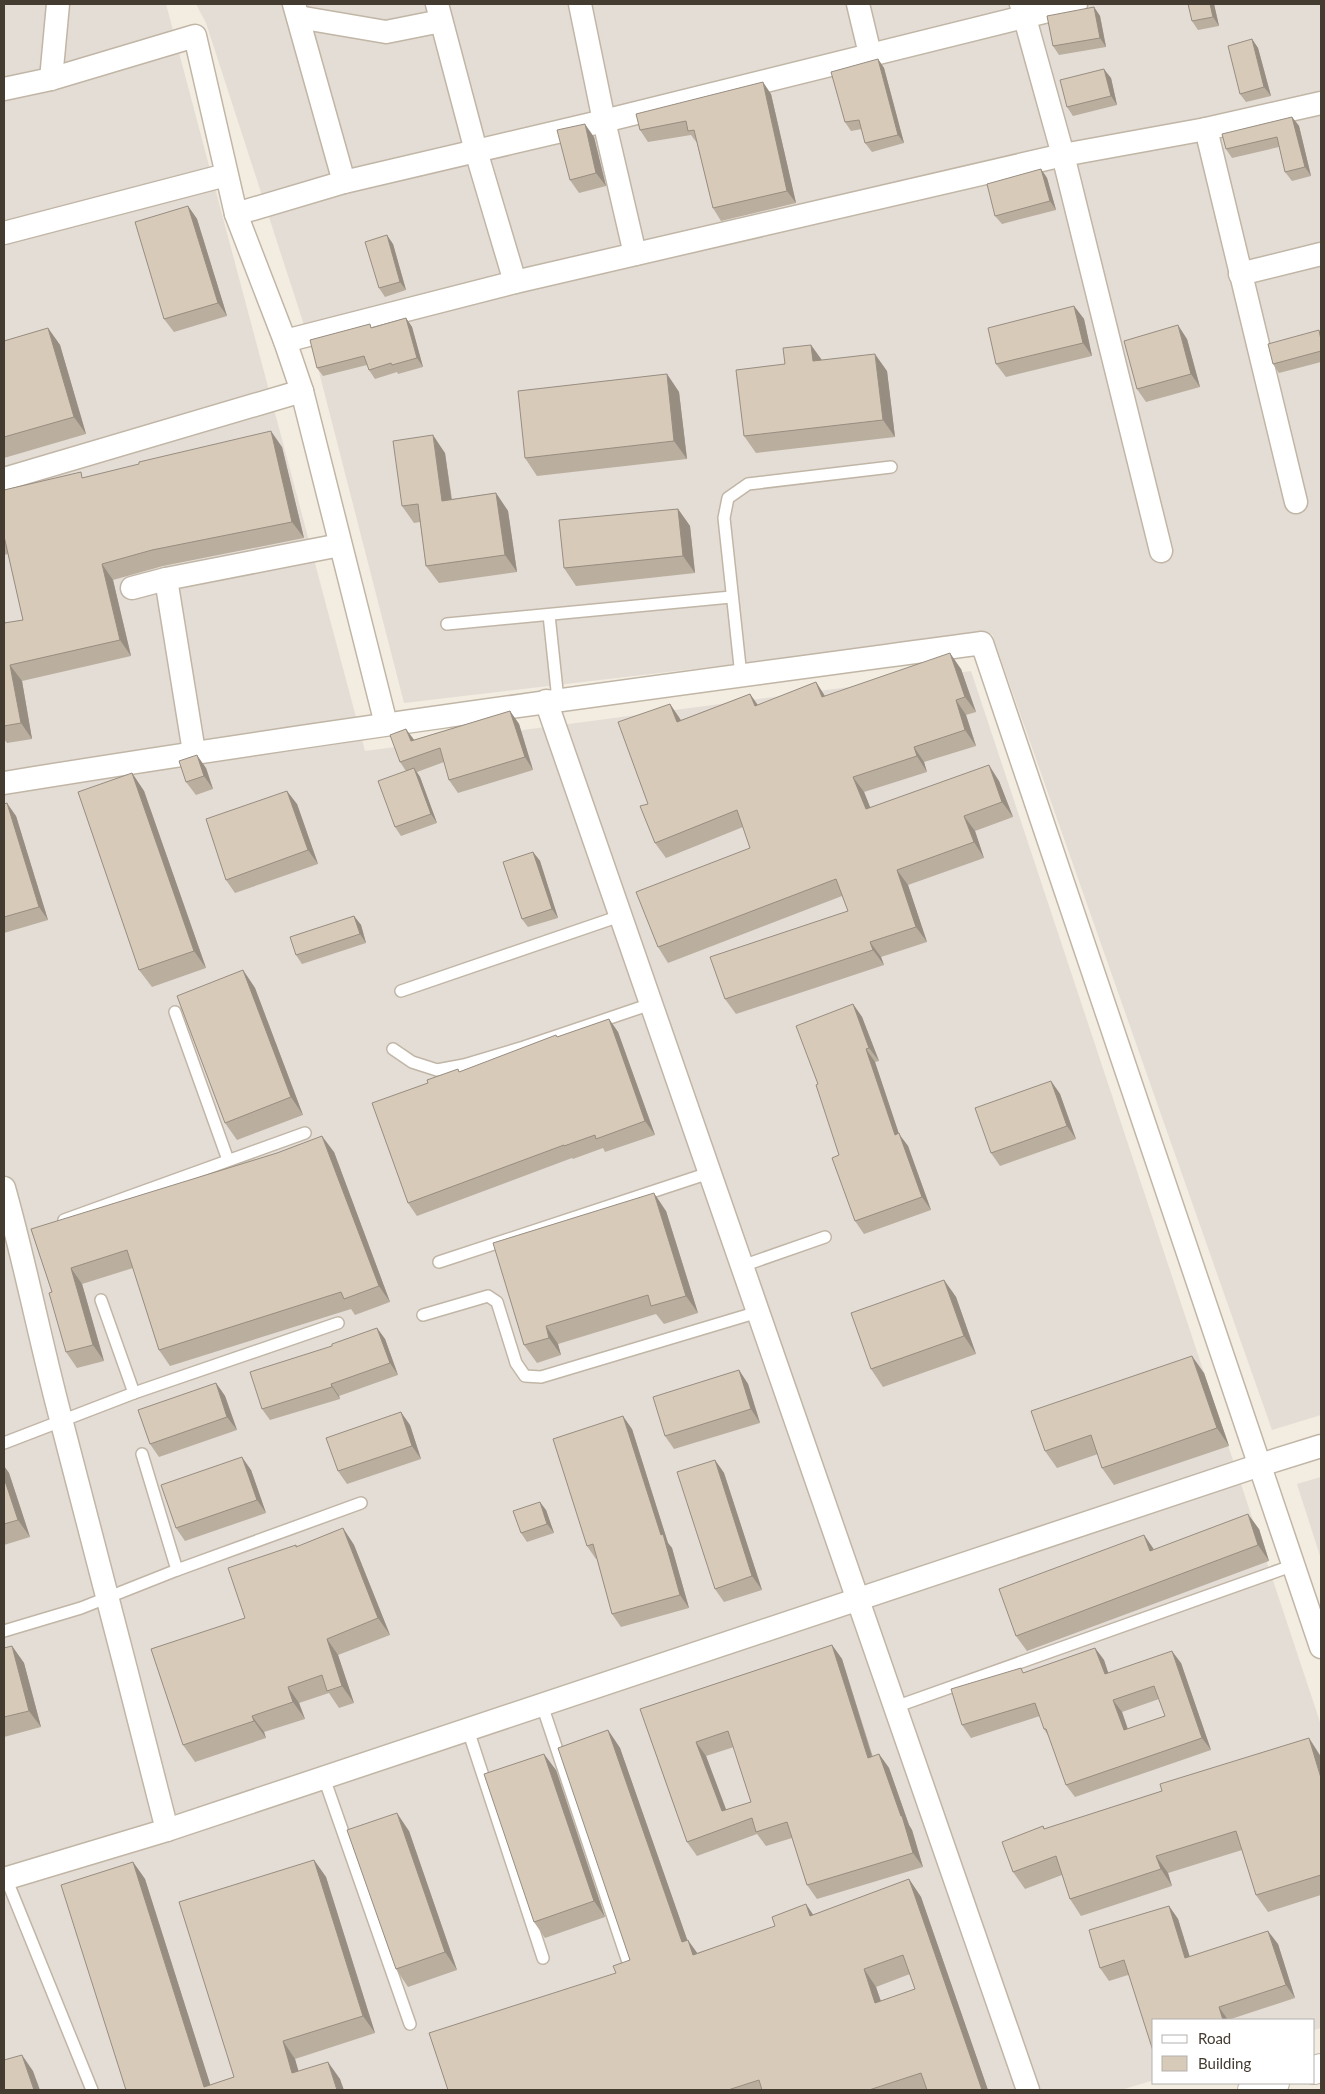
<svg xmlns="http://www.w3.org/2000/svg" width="1325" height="2094" viewBox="0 0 1325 2094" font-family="Lato,sans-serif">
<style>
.industrial{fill:#e4ddd6}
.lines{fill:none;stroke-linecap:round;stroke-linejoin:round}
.service-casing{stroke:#c1b6a6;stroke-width:14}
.minor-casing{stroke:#c1b6a6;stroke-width:25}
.tertiary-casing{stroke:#c1b6a6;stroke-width:30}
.service{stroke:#fff;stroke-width:11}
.minor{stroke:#fff;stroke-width:22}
.tertiary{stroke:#fff;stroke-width:28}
.wall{fill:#baae9e;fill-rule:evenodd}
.shaded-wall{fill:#978d81}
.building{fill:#d8cab8;stroke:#978d81;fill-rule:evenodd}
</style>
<rect width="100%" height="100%" fill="#f2ece1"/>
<g class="industrial">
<polygon points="4,4 166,4 365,751 971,671 1321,1725 1321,2028 1314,2030 1314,2020 1154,2020 1154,2080 1121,2090 4,2090"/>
<polygon points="196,4 1321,4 1321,1415 1272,1430 992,634 404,703 318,368 206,23"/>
<polygon points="1321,1477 1321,1559 1297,1484"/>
</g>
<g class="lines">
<defs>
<g id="service">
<polyline points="549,615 558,700"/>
<polyline points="447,624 731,597"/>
<polyline points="741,676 724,518 728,498 748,484 891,467"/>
<polyline points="401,991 620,916"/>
<polyline points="175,1012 228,1160"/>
<polyline points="393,1049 412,1062 437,1070 464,1065 524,1047 651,1004"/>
<polyline points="64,1220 305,1133"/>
<polyline points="439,1262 709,1173"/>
<polyline points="742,1266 825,1237"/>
<polyline points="101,1300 134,1393"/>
<polyline points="423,1315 488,1296 497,1302 516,1363 525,1376 541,1377 758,1312"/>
<polyline points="4,1443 134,1393 338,1323"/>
<polyline points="142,1454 177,1570"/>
<polyline points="4,1631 81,1608 177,1570 361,1503"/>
<polyline points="542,1705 628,1962"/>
<polyline points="895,1707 1294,1565"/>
<polyline points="468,1730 543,1958"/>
<polyline points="324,1778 410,2024"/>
<polyline points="6,1878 92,2090"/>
</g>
<g id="minor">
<polyline points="294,4 344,182"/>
<polyline points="437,4 476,151 515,282"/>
<polyline points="580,4 604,121 635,254"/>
<polyline points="858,4 870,54"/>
<polyline points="1021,4 1063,155 1161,551"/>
<polyline points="298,17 386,32 441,21"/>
<polyline points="51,79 58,4"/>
<polyline points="4,89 51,79 195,36 236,214 285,341 302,391 386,724"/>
<polyline points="1206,129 1296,502"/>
<polyline points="236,214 344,182 604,121 1076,4"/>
<polyline points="4,233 226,175"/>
<polyline points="1240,274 1321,254"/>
<polyline points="285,341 515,282 1063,155 1206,129 1321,103"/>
<polyline points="4,479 302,391"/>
<polyline points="166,579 194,752"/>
<polyline points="132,588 166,579 340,545"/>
<polyline points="546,701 1028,2090"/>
<path d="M 4,783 C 329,730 656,687 982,643 L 1321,1647"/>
<path d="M 4,1188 C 26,1266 41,1345 62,1423 C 97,1559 133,1694 167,1830"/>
<polyline points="4,1879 167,1830 1260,1465 1321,1446"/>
</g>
<g id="tertiary">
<polyline points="1314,2070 1321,2068"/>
<polyline points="1252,2090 1275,2083"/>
</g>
</defs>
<use href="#service" class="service-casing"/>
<use href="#minor" class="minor-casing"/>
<use href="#tertiary" class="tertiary-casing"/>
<use href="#service" class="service"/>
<use href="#minor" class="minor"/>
<use href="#tertiary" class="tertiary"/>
</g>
<g class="wall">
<polygon points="1214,4 1219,26 1198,30 1192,21"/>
<polygon points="1094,7 1100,16 1106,47 1059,55 1053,46"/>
<polygon points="1252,39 1258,48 1271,96 1246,102 1240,94"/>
<polygon points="878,59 884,68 904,143 872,152 865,143 862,129 851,131 845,122"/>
<polygon points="1111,78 1117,105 1073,116 1067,107"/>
<polygon points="771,94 796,203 721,221 713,208 697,143 691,135 648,142 640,130"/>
<polygon points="1292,117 1299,126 1311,176 1292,181 1285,172 1279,147 1232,158 1226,149"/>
<polygon points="594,137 606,186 579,193 570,180"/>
<polygon points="1041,169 1047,178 1056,210 1002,224 995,216"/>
<polygon points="188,206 197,219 227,316 174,332 164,319"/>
<polygon points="393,244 406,290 385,297 379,288"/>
<polygon points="1074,306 1084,319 1092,356 1006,377 996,364"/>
<polygon points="406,318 412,327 423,367 398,374 397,372 375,379 369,370 367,365 323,376 317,368 372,327"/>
<polygon points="48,328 60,345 86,434 4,458 4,341"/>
<polygon points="1319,330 1321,334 1321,362 1279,373 1273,364"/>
<polygon points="1187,339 1200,387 1146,402 1137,389"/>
<polygon points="811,345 822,360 887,371 895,437 756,453 744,436 785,364"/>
<polygon points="667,374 679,392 687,459 537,476 525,458"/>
<polygon points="282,447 304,538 163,566 113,580 131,656 22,681 32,739 7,743 4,739 4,623 23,620 8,554 4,555 4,490"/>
<polygon points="445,453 452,499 496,493 508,511 517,572 439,583 426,566 420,522 414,523 402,506"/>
<polygon points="678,509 690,526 695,573 576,586 564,568"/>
<polygon points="961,669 976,712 966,715 976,746 924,762 927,772 864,792 870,808 999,781 1013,817 975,831 984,858 908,885 927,942 881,957 884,965 736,1014 725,999 848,911 842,896 668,963 658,947 750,848 743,827 666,858 655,843 648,804 670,704 681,720 750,694 758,705 816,682 825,696"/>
<polygon points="510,711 519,724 533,770 458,793 449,780 444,762 417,772 420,777 437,823 401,836 395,827 406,771 400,762 414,740"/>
<polygon points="206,768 213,789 196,795 186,782"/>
<polygon points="132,773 144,791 206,968 152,987 139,970"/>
<polygon points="4,804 16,816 48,920 4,933"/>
<polygon points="297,804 318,864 235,893 226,880"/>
<polygon points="533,852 540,861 558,918 528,927 522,919"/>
<polygon points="354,916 361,925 366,943 302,964 296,955"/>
<polygon points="243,970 255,988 303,1115 237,1140 225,1123"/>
<polygon points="853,1004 862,1017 879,1061 875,1062 899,1134 908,1146 931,1210 864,1234 855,1221 839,1155"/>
<polygon points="609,1019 618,1032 655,1135 605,1152 603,1148 573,1159 572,1158 417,1216 408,1203 460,1072"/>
<polygon points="1051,1081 1060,1094 1076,1139 1000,1166 991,1153"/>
<polygon points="334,1152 390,1302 355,1315 351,1309 170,1366 159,1350 133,1268 82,1284 104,1361 77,1368 66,1352 52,1292 31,1229"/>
<polygon points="666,1211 698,1313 664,1324 656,1314 558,1344 561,1355 537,1363 524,1345"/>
<polygon points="944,1280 956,1297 976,1354 883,1387 871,1369"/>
<polygon points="377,1328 385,1339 398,1375 339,1396 340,1399 270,1420 262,1409 332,1346"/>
<polygon points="739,1370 748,1384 760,1423 674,1449 665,1436"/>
<polygon points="1204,1373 1229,1446 1114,1485 1102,1468 1098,1454 1057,1468 1045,1451"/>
<polygon points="216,1383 225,1396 237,1430 159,1457 150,1444"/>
<polygon points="410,1425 421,1459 347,1484 338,1471"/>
<polygon points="632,1429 668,1543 672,1548 689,1608 621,1627 612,1614 597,1559 596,1559 587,1546"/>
<polygon points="715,1460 724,1473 762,1590 724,1602 715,1589"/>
<polygon points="4,1466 9,1473 30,1537 4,1545"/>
<polygon points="251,1470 266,1513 185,1541 176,1528"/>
<polygon points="546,1510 554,1533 527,1542 521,1533"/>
<polygon points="343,1528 354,1545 390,1635 338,1655 354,1703 339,1708 329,1693 299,1703 305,1719 264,1732 266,1738 195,1762 183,1745 245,1618 296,1545 297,1547"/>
<polygon points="1259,1529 1269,1561 1027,1651 1016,1636 1144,1535 1154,1550"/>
<path d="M 832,1645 L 842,1659 L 873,1757 L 879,1754 L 889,1768 L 909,1825 L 912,1830 L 923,1867 L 817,1899 L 807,1885 L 792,1838 L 766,1846 L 757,1834 L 697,1856 L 687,1842 L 640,1709 ZM 734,1747 L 751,1802 L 726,1810 L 706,1756 Z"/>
<polygon points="12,1646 24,1663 41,1727 4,1737 4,1648"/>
<path d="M 1095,1648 L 1104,1660 L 1108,1673 L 1181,1663 L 1211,1750 L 1075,1797 L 1066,1785 L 1049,1737 L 1044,1729 L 1040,1716 L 971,1738 L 962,1725 L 1024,1673 ZM 1159,1699 L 1165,1716 L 1128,1729 L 1122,1712 Z"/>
<path d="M 608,1730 L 620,1748 L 687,1940 L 697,1953 L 813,1915 L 909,1879 L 921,1897 L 988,2090 L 448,2090 L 616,1973 L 630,1960 ZM 910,1974 L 915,1989 L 881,2001 L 876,1987 Z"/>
<polygon points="1309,1738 1321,1757 1321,1895 1268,1912 1256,1895 1242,1850 1168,1873 1172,1886 1081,1916 1070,1899 1062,1875 1025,1889 1013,1872 1043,1826 1045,1829 1162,1791"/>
<polygon points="556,1770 605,1917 545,1938 534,1922"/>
<polygon points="409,1831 457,1970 408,1987 396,1969"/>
<polygon points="314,1860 326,1877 375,2033 295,2059 298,2071 340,2079 126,2090 133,1862 145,1879 210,2085 234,2077"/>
<polygon points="1169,1906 1178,1919 1190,1957 1278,1944 1295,1998 1228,2020 1128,1975 1109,1981 1100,1968"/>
</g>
<g class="shaded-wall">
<polygon points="1210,4 1214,4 1219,26 1213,17"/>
<polygon points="1094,7 1100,16 1106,47 1100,38"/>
<polygon points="1252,39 1258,48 1271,96 1264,87"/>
<polygon points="878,59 884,68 904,143 898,135"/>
<polygon points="1104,69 1111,78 1117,105 1111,96"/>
<polygon points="763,82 771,94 796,203 787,191"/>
<polygon points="1292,117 1299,126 1311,176 1305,167"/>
<polygon points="585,124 594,137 606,186 596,173"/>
<polygon points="1041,169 1047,178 1056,210 1050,201"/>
<polygon points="188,206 197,219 227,316 218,303"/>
<polygon points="387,235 393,244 406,290 400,282"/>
<polygon points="1074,306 1084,319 1092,356 1083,343"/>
<polygon points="406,318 412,327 423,367 417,358"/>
<polygon points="1178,325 1187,339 1200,387 1191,374"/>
<polygon points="48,328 60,345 86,434 74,417"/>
<polygon points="811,345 823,362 813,361"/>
<polygon points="875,354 887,371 895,437 883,420"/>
<polygon points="667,374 679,392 687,459 674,441"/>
<polygon points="271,431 282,447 304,538 292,522"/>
<polygon points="433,435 445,453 454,518 442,501"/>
<polygon points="496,493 508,511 517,572 505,555"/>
<polygon points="678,509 690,526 695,573 683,556"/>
<polygon points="102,564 113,580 131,656 120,640"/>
<polygon points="950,653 961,669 976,712 965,697"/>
<polygon points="10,665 22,681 32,739 21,723"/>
<polygon points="816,682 826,698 822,697"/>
<polygon points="750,694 761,710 755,706"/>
<polygon points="956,700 966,715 976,746 965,730"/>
<polygon points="670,704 680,719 687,737 677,722"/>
<polygon points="510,711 519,724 533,770 525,757"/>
<polygon points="406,729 415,741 411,741"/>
<polygon points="914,747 924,762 927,772 917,756"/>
<polygon points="197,755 206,768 213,789 204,776"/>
<polygon points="989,765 999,781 1013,817 1002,802"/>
<polygon points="414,768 420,777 437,823 431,814"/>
<polygon points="132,773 144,791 206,968 194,951"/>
<polygon points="853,777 864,792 877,824 866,809"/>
<polygon points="287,791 297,804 318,864 308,850"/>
<polygon points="7,803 16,816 48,920 39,907"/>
<polygon points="964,816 975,831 984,858 974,842"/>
<polygon points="533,852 540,861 558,918 552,909"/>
<polygon points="897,870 908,885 927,942 916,927"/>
<polygon points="354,916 361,925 366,943 360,934"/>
<polygon points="870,942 881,957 884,965 873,950"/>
<polygon points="243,970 255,988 303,1115 291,1097"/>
<polygon points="853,1004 862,1017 879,1061 869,1048"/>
<polygon points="609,1019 618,1032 655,1135 645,1121"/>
<polygon points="866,1049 875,1062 899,1134 908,1146 931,1210 922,1197 895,1135"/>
<polygon points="1051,1081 1060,1094 1076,1139 1067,1126"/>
<polygon points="322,1136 334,1152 390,1302 379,1286"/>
<polygon points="654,1193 666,1211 698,1313 686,1296"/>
<polygon points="71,1268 82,1284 104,1361 93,1345"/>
<polygon points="944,1280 956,1297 976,1354 964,1336"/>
<polygon points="546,1326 558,1344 561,1355 549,1338"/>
<polygon points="377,1328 385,1339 398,1375 390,1363"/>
<polygon points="1192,1356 1204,1373 1229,1446 1217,1428"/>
<polygon points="739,1370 748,1384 760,1423 751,1409"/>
<polygon points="216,1383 225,1396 237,1430 227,1417"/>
<polygon points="331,1384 339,1396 340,1399 332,1387"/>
<polygon points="401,1412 410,1425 421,1459 412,1446"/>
<polygon points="623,1416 632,1429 668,1543 672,1548 689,1608 680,1595"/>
<polygon points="242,1457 251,1470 266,1513 257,1500"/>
<polygon points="715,1460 724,1473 762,1590 752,1576"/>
<polygon points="4,1466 9,1473 30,1537 18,1520 4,1478"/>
<polygon points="540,1502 546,1510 554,1533 547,1524"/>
<polygon points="1248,1514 1259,1529 1269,1561 1258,1545"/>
<polygon points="343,1528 354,1545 390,1635 378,1618"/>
<polygon points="1144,1535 1155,1551 1150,1551"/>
<polygon points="327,1639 338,1655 354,1703 342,1686"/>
<polygon points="832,1645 842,1659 877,1773 868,1758"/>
<polygon points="12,1646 24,1663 41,1727 29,1711"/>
<polygon points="1095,1648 1104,1660 1113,1687 1105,1674"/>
<polygon points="1172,1651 1181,1663 1211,1750 1202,1738"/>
<polygon points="288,1687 299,1703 305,1719 293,1702"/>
<polygon points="1113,1700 1122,1712 1132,1742 1124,1730"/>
<polygon points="252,1716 264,1732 266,1738 254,1721"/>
<polygon points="608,1730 620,1748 694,1959 682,1942"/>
<polygon points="1309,1738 1321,1757 1321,1778"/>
<polygon points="696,1742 706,1756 732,1825 722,1811"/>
<polygon points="544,1754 556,1770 605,1917 594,1901"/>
<polygon points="879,1754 889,1768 909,1825 912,1830 923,1867 913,1853"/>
<polygon points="397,1813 409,1831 457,1970 445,1952"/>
<polygon points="1156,1856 1168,1873 1172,1886 1161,1869"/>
<polygon points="314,1860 326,1877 375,2033 363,2016"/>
<polygon points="133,1862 145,1879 212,2090 204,2087"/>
<polygon points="909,1879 921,1897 988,2090 982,2090"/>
<polygon points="806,1904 818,1922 810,1916"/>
<polygon points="1169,1906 1178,1919 1194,1971 1185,1958"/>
<polygon points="1268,1931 1278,1944 1295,1998 1286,1985"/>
<polygon points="688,1940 700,1957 693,1955"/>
<polygon points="864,1969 876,1987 887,2020 875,2003"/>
<polygon points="1219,2007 1228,2020 1223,2020"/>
<polygon points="283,2041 295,2059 304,2090 292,2073"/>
<polygon points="22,2055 33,2071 40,2090 34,2090"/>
<polygon points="328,2062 340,2079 344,2090 337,2090"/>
</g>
<g class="building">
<polygon points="1188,4 1210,4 1213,17 1192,21"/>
<polygon points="1094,7 1100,38 1053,46 1047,16"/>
<polygon points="1252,39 1264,87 1240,94 1228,46"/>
<polygon points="878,59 898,135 865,143 859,120 845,122 831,72"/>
<polygon points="1104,69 1111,96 1067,107 1060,80"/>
<polygon points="763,82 787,191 713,208 694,130 688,131 686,121 640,130 636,114"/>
<polygon points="1292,117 1305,167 1285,172 1277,137 1226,149 1222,134"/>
<polygon points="585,124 596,173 570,180 557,130"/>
<polygon points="1041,169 1050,201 995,216 987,184"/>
<polygon points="188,206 218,303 164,319 135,222"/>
<polygon points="387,235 400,282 379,288 365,242"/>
<polygon points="1074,306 1083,343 996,364 988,328"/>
<polygon points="406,318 417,358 392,365 391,363 369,370 364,356 317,368 310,340 370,324 371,328"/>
<polygon points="1178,325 1191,374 1137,389 1124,341"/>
<polygon points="48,328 74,417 4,437 4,341"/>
<polygon points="1319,330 1321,340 1321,351 1273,364 1268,344"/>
<polygon points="811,345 813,361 875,354 883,420 744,436 736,370 785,364 783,348"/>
<polygon points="667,374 674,441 525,458 518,391"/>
<polygon points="271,431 292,522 152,550 102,564 120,640 10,665 21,723 4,726 4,623 23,620 4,536 4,490 81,472 82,478 139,464 139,462"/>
<polygon points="433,435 442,501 496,493 505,555 426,566 418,504 402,506 393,441"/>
<polygon points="678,509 683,556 564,568 559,520"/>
<polygon points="950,653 965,697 956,700 965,730 914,747 917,756 853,777 866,809 989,765 1002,802 964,816 974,842 897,870 916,927 870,942 873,950 725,999 710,957 848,911 836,879 658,947 636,892 750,848 737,810 655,843 640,806 648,804 618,722 670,704 677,722 750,694 755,706 816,682 822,697"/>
<polygon points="510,711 525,757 449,780 440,748 400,762 390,735 406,729 411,741"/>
<polygon points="197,755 204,776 186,782 179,761"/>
<polygon points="414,768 431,814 395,827 378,781"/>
<polygon points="132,773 194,951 139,970 78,792"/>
<polygon points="287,791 308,850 226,880 206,819"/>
<polygon points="7,803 39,907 4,917 4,804"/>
<polygon points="533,852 552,909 522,919 503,862"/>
<polygon points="354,916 360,934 296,955 290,937"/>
<polygon points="243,970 291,1097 225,1123 177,996"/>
<polygon points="853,1004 869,1048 866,1049 895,1135 899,1133 922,1197 855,1221 832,1158 839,1155 816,1085 818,1084 796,1026"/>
<polygon points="609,1019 645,1121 596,1139 595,1135 564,1146 564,1145 408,1203 372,1103 428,1083 427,1080 458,1069 459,1072 556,1035 557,1037"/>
<polygon points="1051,1081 1067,1126 991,1153 975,1108"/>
<polygon points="322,1136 379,1286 344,1299 341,1292 159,1350 127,1250 71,1268 93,1345 66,1352 49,1293 52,1292 31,1229 277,1153"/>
<polygon points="654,1193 686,1296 651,1306 648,1295 546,1326 549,1338 524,1345 493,1243"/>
<polygon points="944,1280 964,1336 871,1369 851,1313"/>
<polygon points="377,1328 390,1363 331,1384 332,1387 262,1409 250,1372 332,1346 332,1344"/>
<polygon points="1192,1356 1217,1428 1102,1468 1091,1435 1045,1451 1031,1411"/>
<polygon points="739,1370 751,1409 665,1436 653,1397"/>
<polygon points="216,1383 227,1417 150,1444 138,1410"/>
<polygon points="401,1412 412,1446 338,1471 326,1438"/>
<polygon points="623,1416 661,1535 663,1534 680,1595 612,1614 593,1544 587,1546 553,1439"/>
<polygon points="242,1457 257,1500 176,1528 161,1485"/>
<polygon points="715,1460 752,1576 715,1589 677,1472"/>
<polygon points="4,1478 18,1520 4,1524"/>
<polygon points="540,1502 547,1524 521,1533 513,1511"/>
<polygon points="1248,1514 1258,1545 1016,1636 999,1589 1144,1535 1150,1551"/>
<polygon points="343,1528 378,1618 327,1639 342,1686 327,1691 322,1675 288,1687 293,1702 252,1716 254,1721 183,1745 151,1649 245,1618 228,1568 296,1545 296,1547"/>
<path d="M 832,1645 L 868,1758 L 879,1754 L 901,1816 L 902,1816 L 913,1853 L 807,1885 L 787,1822 L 756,1832 L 752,1818 L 687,1842 L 640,1709 ZM 728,1731 L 751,1802 L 722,1811 L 696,1742 Z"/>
<polygon points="12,1646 29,1711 4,1717 4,1648"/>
<path d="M 1095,1648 L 1105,1674 L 1172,1651 L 1202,1738 L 1066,1785 L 1046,1729 L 1044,1729 L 1035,1703 L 962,1725 L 951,1689 L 1021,1668 L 1023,1673 ZM 1154,1686 L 1165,1716 L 1124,1730 L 1113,1700 Z"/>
<path d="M 608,1730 L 682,1942 L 688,1940 L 693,1955 L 775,1926 L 772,1917 L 806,1904 L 810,1916 L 909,1879 L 982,2090 L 927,2090 L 921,2073 L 869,2090 L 762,2090 L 759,2080 L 728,2090 L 448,2090 L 429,2033 L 616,1973 L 613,1966 L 630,1960 L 558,1748 ZM 903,1955 L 915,1989 L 875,2003 L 864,1969 Z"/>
<polygon points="1309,1738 1321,1778 1321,1875 1256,1895 1236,1831 1156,1856 1161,1869 1070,1899 1056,1856 1013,1872 1002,1842 1043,1826 1044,1829 1162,1791 1160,1784"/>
<polygon points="544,1754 594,1901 534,1922 484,1774"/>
<polygon points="397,1813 445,1952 396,1969 347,1830"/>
<polygon points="314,1860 363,2016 283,2041 292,2073 328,2062 337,2090 126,2090 61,1885 133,1862 204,2087 234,2077 179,1902"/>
<polygon points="1169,1906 1185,1958 1268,1931 1286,1985 1219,2007 1223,2020 1154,2020 1154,2054 1124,1960 1100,1968 1089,1930"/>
<polygon points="22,2055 34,2090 4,2090 4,2060"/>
</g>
<rect width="1325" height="2094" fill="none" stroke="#443b31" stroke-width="10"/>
<rect x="1152" y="2019" width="162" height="65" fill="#ffffff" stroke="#b4b1ad"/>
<rect x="1162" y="2035" width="25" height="8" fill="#ffffff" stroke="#b4b1ad"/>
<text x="1198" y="2044" font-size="15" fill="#443b31">Road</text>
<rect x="1162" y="2056" width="25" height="15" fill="#d8cab8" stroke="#b4b1ad"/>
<text x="1198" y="2069" font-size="15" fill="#443b31">Building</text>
</svg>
